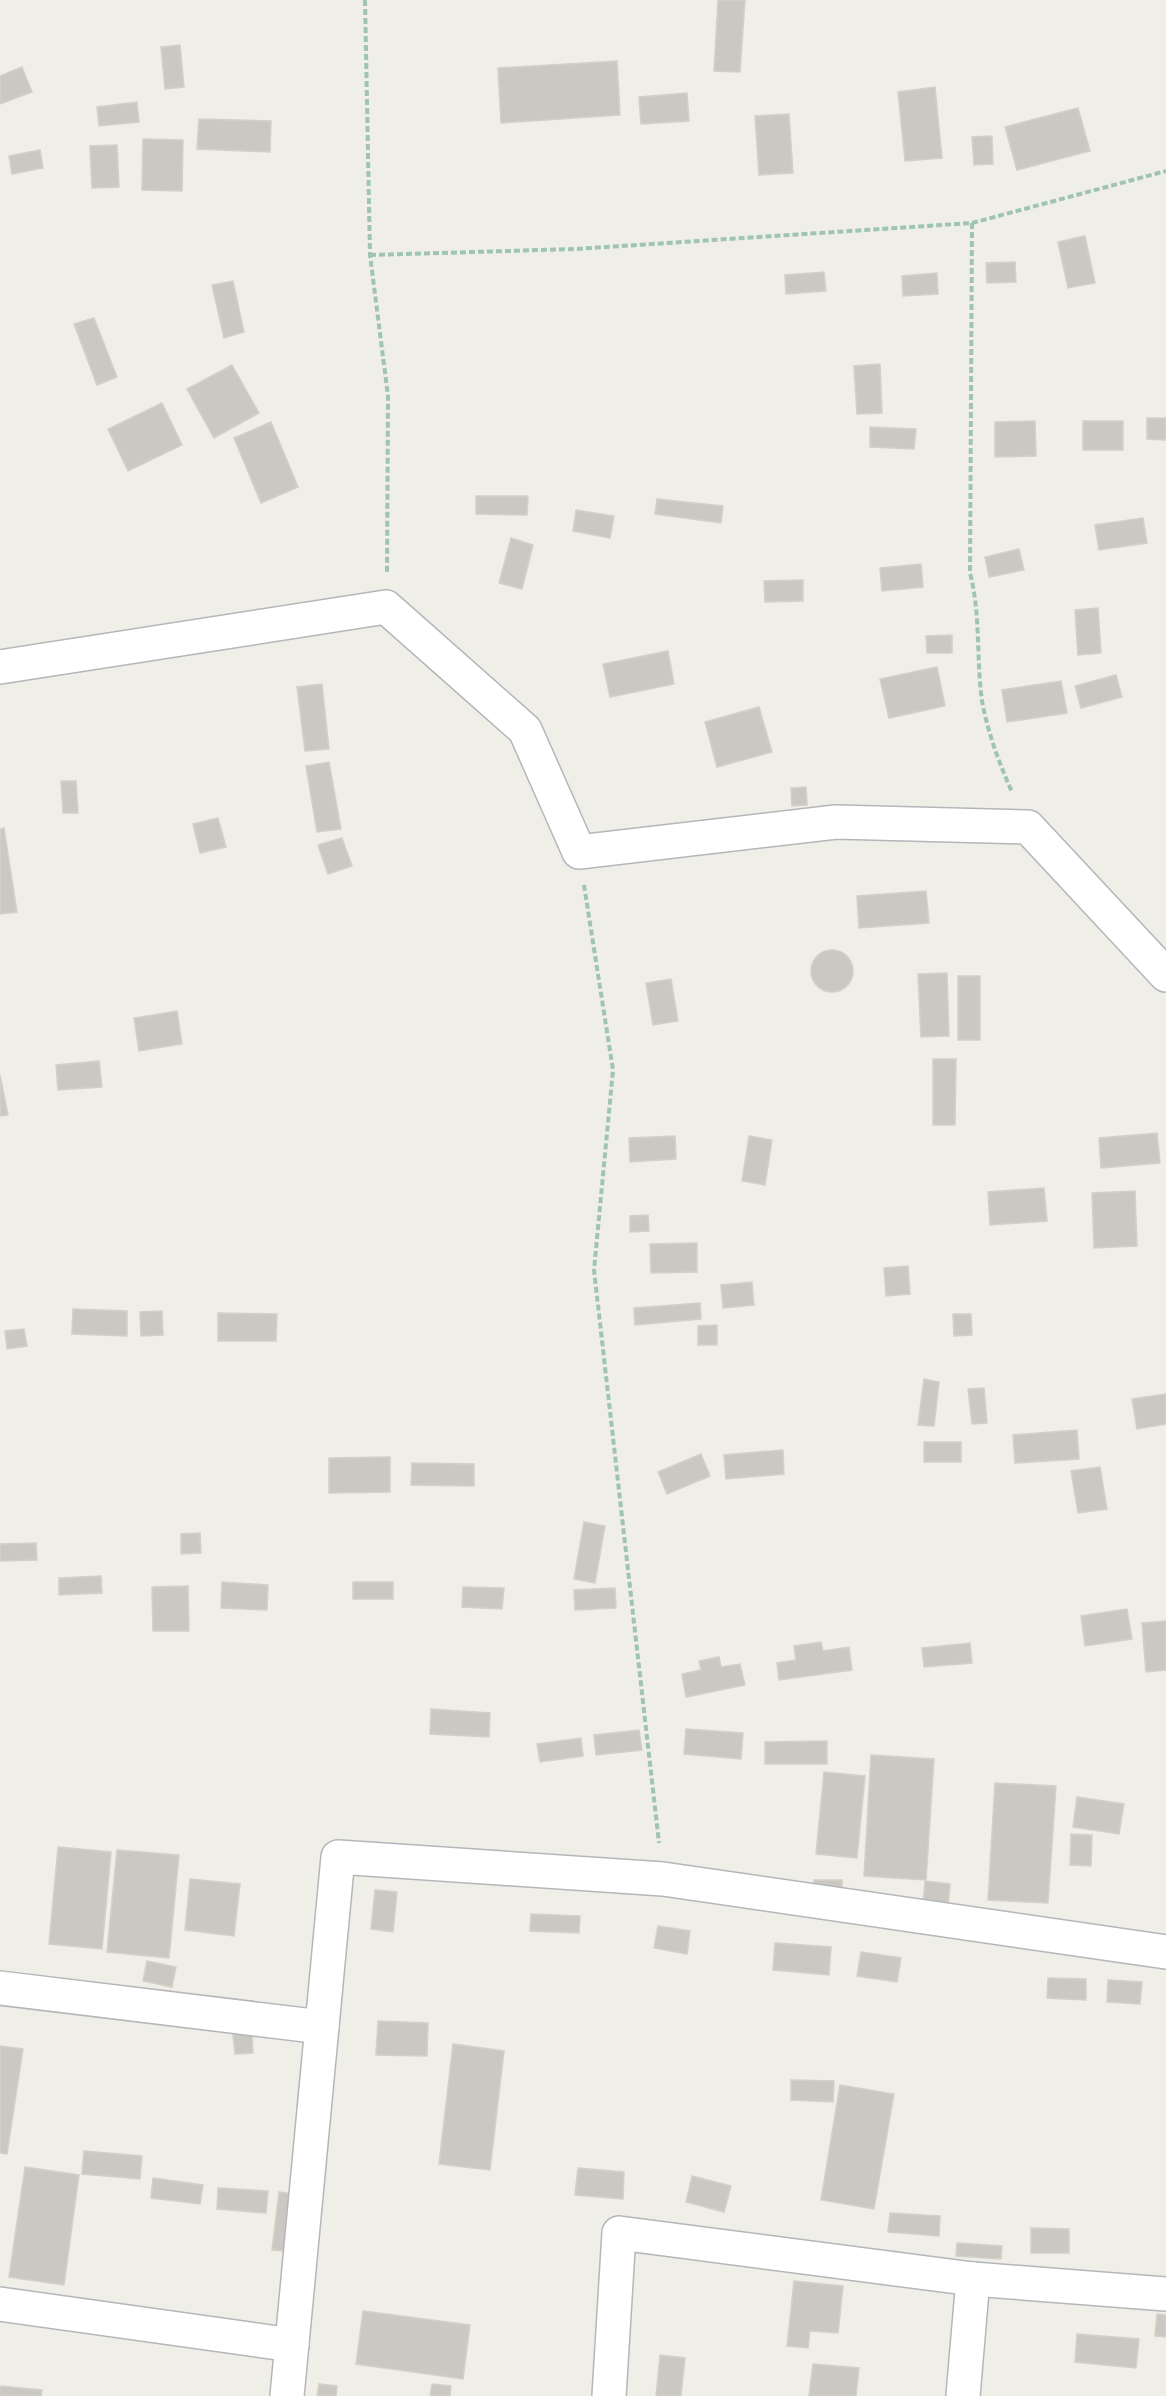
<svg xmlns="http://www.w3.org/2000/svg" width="1166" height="2396" viewBox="0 0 1166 2396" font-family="'IBM Plex Sans',sans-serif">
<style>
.building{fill:#cbc8c4;stroke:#d3d1c6;stroke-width:1.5}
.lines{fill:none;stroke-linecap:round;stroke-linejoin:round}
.minor-casing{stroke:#b4b6ba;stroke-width:36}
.path{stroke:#9fc5ae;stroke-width:4;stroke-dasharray:6 3;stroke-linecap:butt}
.minor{stroke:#fff;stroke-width:33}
</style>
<rect width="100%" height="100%" fill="#efeee7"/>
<g class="building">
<polygon points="718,0 745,0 740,72 714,71"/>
<polygon points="180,45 184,87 165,89 161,47"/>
<polygon points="617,61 620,115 501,123 498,68"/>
<polygon points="22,67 32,92 0,104 0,76"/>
<polygon points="935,87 942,158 905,161 898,92"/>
<polygon points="687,93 689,121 641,124 639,97"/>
<polygon points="137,102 139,122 99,126 97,107"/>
<polygon points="1078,108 1090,151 1017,170 1005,127"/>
<polygon points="789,114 793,173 759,175 755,116"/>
<polygon points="199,119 271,121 270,152 197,149"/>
<polygon points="992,136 993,164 974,165 972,137"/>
<polygon points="143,139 183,140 182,191 142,190"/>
<polygon points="117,145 119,187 92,188 90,146"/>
<polygon points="40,150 43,168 12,174 9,156"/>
<polygon points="1085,236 1095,283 1068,288 1058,242"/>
<polygon points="1015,262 1016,282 987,283 986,263"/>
<polygon points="824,272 826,291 786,294 785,275"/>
<polygon points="937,273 938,294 903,296 902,276"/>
<polygon points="233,281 244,332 224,338 212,285"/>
<polygon points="94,318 117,377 97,385 74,324"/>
<polygon points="880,364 882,413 857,414 854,366"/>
<polygon points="232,365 259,413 214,438 187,389"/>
<polygon points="162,403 182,445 128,471 108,429"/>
<polygon points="1147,418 1166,418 1166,440 1147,439"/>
<polygon points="1035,421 1036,456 995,457 995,422"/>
<rect x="1083" y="421" width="40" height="29"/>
<polygon points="271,422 298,487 261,503 234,438"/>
<polygon points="870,427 916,429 914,449 870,447"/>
<polygon points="476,496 528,496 527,515 476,514"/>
<polygon points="657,499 723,506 721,523 655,514"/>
<polygon points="576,510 614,516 610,538 573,531"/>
<polygon points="1143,518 1147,543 1099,550 1095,525"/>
<polygon points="511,538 533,545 522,589 499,583"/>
<polygon points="1019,549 1024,570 989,577 985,557"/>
<polygon points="921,564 923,587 882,591 880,568"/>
<polygon points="803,580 803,601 765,602 764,581"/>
<polygon points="1098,608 1101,653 1078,655 1075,610"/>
<polygon points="952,635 952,653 927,653 926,636"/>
<polygon points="668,651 674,684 610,697 603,664"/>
<polygon points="937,667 945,706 889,718 880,679"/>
<polygon points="1116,675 1122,697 1081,708 1075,686"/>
<polygon points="1061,681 1067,713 1007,722 1002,690"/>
<polygon points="322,684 329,749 305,751 297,687"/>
<polygon points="759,707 772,752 717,767 705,722"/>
<polygon points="329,762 341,829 317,832 306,766"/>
<polygon points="61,781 76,781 78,813 63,813"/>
<polygon points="806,787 807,805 792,806 791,788"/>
<polygon points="218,818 226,847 200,853 193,824"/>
<polygon points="4,828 17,912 0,914 0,829"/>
<polygon points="342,838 352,866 328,874 318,845"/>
<polygon points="926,891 929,923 859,928 857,896"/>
<circle cx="832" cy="971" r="21"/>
<polygon points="947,973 949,1036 921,1037 918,974"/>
<rect x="958" y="976" width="22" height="64"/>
<polygon points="671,979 678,1021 653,1025 646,983"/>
<polygon points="177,1011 182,1044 139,1051 134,1018"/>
<polygon points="933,1059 956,1059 955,1125 933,1125"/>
<polygon points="99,1061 102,1087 58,1090 56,1065"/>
<polygon points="0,1075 8,1115 0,1116"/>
<polygon points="1157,1133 1160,1163 1101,1168 1099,1138"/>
<polygon points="675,1136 676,1159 630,1162 629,1138"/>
<polygon points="749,1136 772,1140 765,1185 742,1181"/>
<polygon points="1044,1188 1047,1221 990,1225 988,1192"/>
<polygon points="1135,1191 1137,1246 1094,1248 1092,1193"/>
<polygon points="648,1215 649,1231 630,1232 630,1216"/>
<polygon points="697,1243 697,1272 651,1273 650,1244"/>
<polygon points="908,1266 910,1294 886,1296 884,1268"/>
<polygon points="752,1282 754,1305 723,1308 721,1285"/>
<polygon points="700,1303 701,1319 635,1325 634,1308"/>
<polygon points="73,1309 127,1311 127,1336 72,1334"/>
<polygon points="162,1311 163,1335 141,1336 140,1312"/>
<polygon points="218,1313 277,1314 276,1341 218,1341"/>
<polygon points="953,1314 971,1314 972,1335 954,1336"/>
<polygon points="717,1325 717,1345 698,1345 698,1326"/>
<polygon points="24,1329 27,1346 7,1349 5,1331"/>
<polygon points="924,1379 939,1382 934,1426 918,1425"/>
<polygon points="984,1388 987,1423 972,1424 968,1389"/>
<polygon points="1166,1394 1166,1424 1137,1429 1132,1399"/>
<polygon points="1077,1430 1079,1459 1015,1463 1013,1435"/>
<rect x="924" y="1442" width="37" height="20"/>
<polygon points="783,1450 784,1474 726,1479 724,1455"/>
<polygon points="701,1454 710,1476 667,1494 658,1472"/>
<polygon points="390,1457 390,1492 329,1493 329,1458"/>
<polygon points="412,1463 474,1464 474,1486 411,1485"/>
<polygon points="1100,1467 1107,1509 1078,1513 1071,1471"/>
<polygon points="584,1522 605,1526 595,1583 574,1579"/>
<polygon points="200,1533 201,1553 181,1554 181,1534"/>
<polygon points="36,1543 37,1560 0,1561 0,1544"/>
<polygon points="101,1576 102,1593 59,1595 59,1578"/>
<polygon points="222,1582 268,1585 267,1610 221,1608"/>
<rect x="353" y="1582" width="40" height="17"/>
<polygon points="188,1586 189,1631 153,1631 152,1587"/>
<polygon points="463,1587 504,1588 502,1609 462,1607"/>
<polygon points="615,1588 616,1608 575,1610 574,1590"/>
<polygon points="1127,1609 1132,1639 1085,1646 1081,1616"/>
<polygon points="1166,1621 1166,1670 1146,1672 1142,1623"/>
<polygon points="821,1642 823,1651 849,1647 852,1670 779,1680 777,1663 796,1660 794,1646"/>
<polygon points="970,1643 972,1663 924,1667 922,1648"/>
<polygon points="719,1657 721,1667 740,1664 745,1685 686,1697 682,1674 701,1670 699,1661"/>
<polygon points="431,1709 490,1713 489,1737 430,1734"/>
<polygon points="686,1729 743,1733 741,1759 684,1754"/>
<polygon points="639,1730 642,1750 596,1755 594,1735"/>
<polygon points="581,1738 583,1756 540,1762 537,1744"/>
<polygon points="827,1741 827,1764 765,1764 765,1742"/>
<polygon points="871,1755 934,1759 926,1880 864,1876"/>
<polygon points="824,1772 865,1776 857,1858 816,1854"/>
<polygon points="995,1783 1056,1786 1048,1903 988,1900"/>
<polygon points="1077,1797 1124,1804 1119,1834 1073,1827"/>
<polygon points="1071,1834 1092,1835 1091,1866 1070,1865"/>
<polygon points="58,1847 111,1852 102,1949 49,1944"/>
<polygon points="117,1850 179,1855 169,1958 107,1952"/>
<polygon points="190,1879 240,1884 234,1936 185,1930"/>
<polygon points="814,1880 842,1880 842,1897 814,1898"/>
<polygon points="925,1881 950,1884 948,1907 923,1905"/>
<polygon points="375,1890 397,1892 393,1932 371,1929"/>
<polygon points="531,1914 580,1916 579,1933 530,1931"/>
<polygon points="658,1926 690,1931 687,1954 654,1948"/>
<polygon points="775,1943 831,1947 829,1975 773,1970"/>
<polygon points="861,1952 901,1958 897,1982 857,1976"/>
<polygon points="147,1961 176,1967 172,1987 143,1981"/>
<polygon points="1048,1978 1086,1979 1086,2000 1047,1998"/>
<polygon points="1108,1980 1142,1982 1140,2004 1107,2002"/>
<polygon points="378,2021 428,2023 427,2056 376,2055"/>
<polygon points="252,2033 253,2053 235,2054 233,2035"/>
<polygon points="453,2044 504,2051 490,2170 439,2164"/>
<polygon points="0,2046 23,2049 7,2154 0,2153"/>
<polygon points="791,2080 834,2081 833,2102 791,2100"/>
<polygon points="840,2085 894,2094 874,2209 821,2200"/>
<polygon points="84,2151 142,2156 140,2179 82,2174"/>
<polygon points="25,2167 79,2175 64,2285 9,2277"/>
<polygon points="578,2168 624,2172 623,2199 575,2195"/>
<polygon points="692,2176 731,2186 724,2212 686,2202"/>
<polygon points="153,2178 203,2185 200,2204 151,2198"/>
<polygon points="218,2188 268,2191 266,2213 217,2209"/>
<polygon points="279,2192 292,2194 286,2251 272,2250"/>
<polygon points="890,2213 940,2216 939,2236 888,2232"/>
<polygon points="1031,2228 1069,2229 1069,2253 1031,2253"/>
<polygon points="957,2243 1002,2246 1001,2259 956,2256"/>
<polygon points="794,2281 843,2286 838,2333 810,2331 808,2348 787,2346"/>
<polygon points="363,2311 470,2325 463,2379 356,2364"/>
<polygon points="1157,2314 1166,2315 1166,2337 1155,2336"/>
<polygon points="1077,2334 1139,2339 1136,2368 1075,2362"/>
<polygon points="660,2355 685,2358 681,2396 656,2396"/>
<polygon points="813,2364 859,2368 856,2396 809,2396"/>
<polygon points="319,2384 337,2386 336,2396 317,2396"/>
<polygon points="432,2384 451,2386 450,2396 430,2396"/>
<polygon points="0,2386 42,2390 41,2396 0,2396"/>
</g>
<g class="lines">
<defs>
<g id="minor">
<polyline points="0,667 386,607 525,730 579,852 836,822 1028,827 1166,975"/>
<polyline points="0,1988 322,2027"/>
<polyline points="0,2304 292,2345"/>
<polyline points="287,2396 338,1857 663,1879 1166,1952"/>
<polyline points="609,2396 619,2233 973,2279 1166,2294"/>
<polyline points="963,2396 973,2279"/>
</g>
</defs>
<use href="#minor" class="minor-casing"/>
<g class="path">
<polyline points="365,0 370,255 388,396 387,574"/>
<path d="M 972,223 L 970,573 C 981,615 976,658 982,701 C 988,733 999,763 1012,792"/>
<polyline points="370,255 576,249 972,223 1166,171"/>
<polyline points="584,885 613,1070 594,1270 659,1843"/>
</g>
<use href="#minor" class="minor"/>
</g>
</svg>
